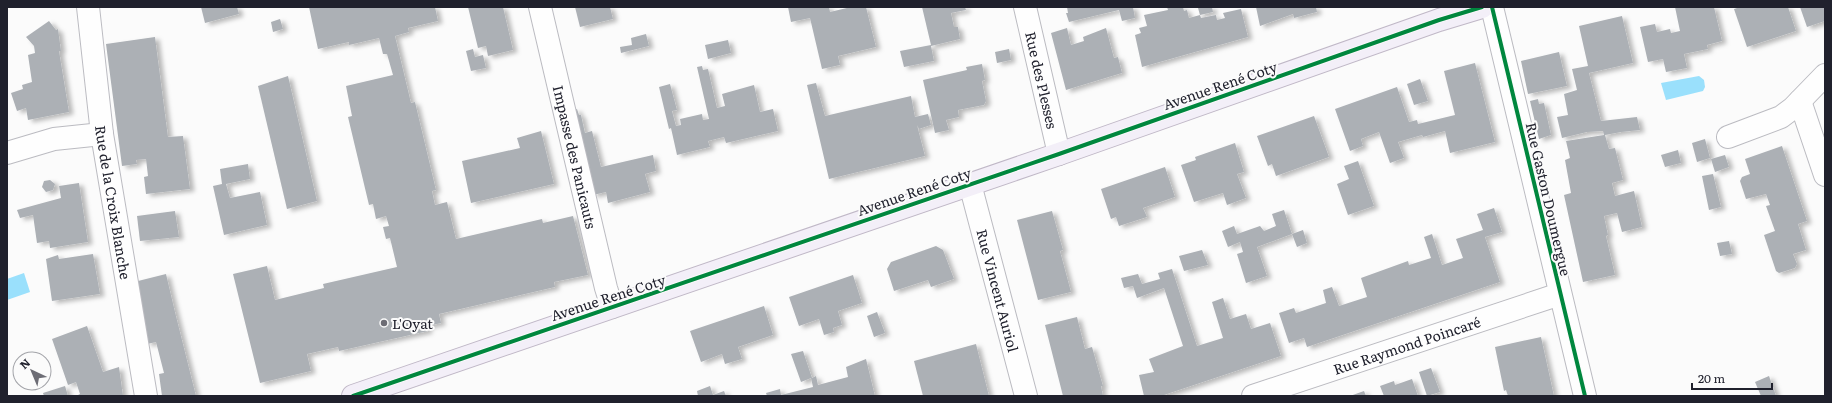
<svg xmlns="http://www.w3.org/2000/svg" width="1832" height="403" viewBox="0 0 1832 403" font-family="Literata,serif">
<style>
.water{fill:#9ae0fc}
.building{fill:#acb0b5;filter:url(#shadow)}
.lines{fill:none;stroke-linecap:round;stroke-linejoin:round}
.minor-casing{stroke:#bbbbc1;stroke-width:24}
.major-casing{stroke:#c0b8c7;stroke-width:24}
.minor{stroke:#fefefe;stroke-width:22}
.major{stroke:#f3eff8;stroke-width:22}
.cycleway-casing{stroke:#fbfbfb;stroke-width:6}
.cycleway{stroke:#00873e;stroke-width:4}
.poi-dot{fill:#6d6d75;stroke:#fbfbfb;stroke-width:1.5}
.labels{text-anchor:middle;dominant-baseline:central;stroke-width:4;stroke-linejoin:round;paint-order:stroke}
.street-label{font-size:14px;fill:#20212d;stroke:#fbfbfb}
.poi-label{font-size:14px;fill:#20212d;stroke:#fbfbfb;text-anchor:start}
</style>
<defs>
<filter id="shadow"><feDropShadow dx="4.5" dy="2.5" stdDeviation="2" flood-color="#0004"/></filter>
</defs>
<rect width="100%" height="100%" fill="#fbfbfb"/>
<g class="water">
<polygon points="1699,76 1704,80 1705,87 1703,91 1666,100 1661,83"/>
<polygon points="24,273 30,292 7,300 7,279"/>
</g>
<g class="building">
<polygon points="201,7 237,7 239,14 205,23"/>
<polygon points="309,7 435,7 438,21 408,28 409,32 395,36 411,103 415,102 436,190 432,191 435,205 447,202 456,239 542,219 543,223 573,216 588,275 554,282 555,287 439,314 441,323 427,326 428,331 339,351 338,347 307,354 311,371 260,383 233,274 267,266 275,300 324,288 323,284 397,267 390,238 386,239 383,227 389,226 386,216 376,219 373,204 369,205 348,117 352,116 346,86 393,75 387,54 383,54 379,38 349,45 349,42 318,49"/>
<polygon points="468,7 503,7 513,50 488,56 486,46 478,48"/>
<polygon points="575,7 610,7 613,19 580,27"/>
<polygon points="788,7 829,7 830,12 851,7 866,7 876,47 838,56 840,65 822,69 810,18 791,22"/>
<polygon points="922,7 965,7 966,10 951,13 954,27 958,27 960,39 931,46 934,61 904,67 900,51 931,45"/>
<polygon points="1067,7 1133,7 1135,18 1122,21 1119,10 1069,22 1066,13 1068,13"/>
<polygon points="1167,7 1183,7 1184,11 1187,10 1189,18 1200,15 1201,18 1216,15 1217,20 1225,18 1223,13 1241,9 1248,37 1142,67 1135,35 1141,33 1139,28 1147,26 1144,15 1168,10"/>
<polygon points="1200,7 1212,7 1213,12 1200,15 1198,8"/>
<polygon points="1256,7 1316,7 1317,12 1294,18 1293,14 1260,26"/>
<polygon points="1675,7 1714,7 1722,41 1707,45 1708,49 1684,54 1687,68 1666,72 1663,59 1648,62 1640,27 1655,24 1657,32 1670,29 1671,33 1680,31"/>
<polygon points="1740,7 1788,7 1796,31 1747,47 1734,9"/>
<polygon points="1800,7 1825,7 1825,21 1807,27"/>
<polygon points="1622,16 1633,63 1589,73 1601,121 1637,117 1640,130 1621,132 1605,135 1609,149 1615,148 1623,180 1612,183 1615,196 1634,191 1642,227 1622,232 1617,213 1604,216 1608,235 1606,236 1615,275 1583,282 1564,195 1571,193 1565,160 1570,158 1566,141 1604,135 1603,131 1587,132 1562,138 1557,117 1568,115 1564,94 1577,90 1572,69 1588,66 1579,26"/>
<polygon points="280,19 283,29 273,32 271,22"/>
<polygon points="49,21 56,30 58,29 61,51 59,51 69,112 28,120 26,108 17,111 11,93 23,89 22,85 32,82 28,55 35,53 34,46 26,37"/>
<polygon points="1067,28 1071,45 1084,41 1083,37 1106,28 1114,58 1118,57 1122,73 1066,90 1051,33"/>
<polygon points="646,34 649,46 621,53 620,47 632,45 631,38"/>
<polygon points="155,37 168,137 183,136 190,189 146,194 144,177 148,176 146,159 136,160 137,164 122,166 106,44"/>
<polygon points="728,40 731,53 708,59 705,45"/>
<polygon points="473,49 475,57 483,55 486,68 471,71 466,51"/>
<polygon points="1009,49 1011,60 997,63 995,52"/>
<polygon points="1559,52 1567,86 1528,94 1521,61"/>
<polygon points="1475,63 1495,142 1450,153 1445,131 1423,137 1422,135 1398,142 1404,158 1390,163 1379,132 1361,139 1363,146 1350,151 1335,109 1397,87 1409,122 1417,120 1418,124 1455,115 1444,71"/>
<polygon points="982,64 985,80 982,81 986,101 984,105 958,110 959,117 946,120 949,130 935,133 923,80 967,70 966,67"/>
<polygon points="702,66 703,70 708,69 717,108 725,106 722,94 754,85 760,112 773,109 778,131 726,143 724,137 708,141 710,147 677,155 671,128 669,129 659,87 670,84 677,110 672,111 676,126 681,125 680,119 702,114 703,120 709,119 697,67"/>
<polygon points="288,76 317,201 287,209 258,86"/>
<polygon points="1420,79 1428,101 1414,105 1407,84"/>
<polygon points="816,83 825,116 911,96 915,117 928,114 931,125 919,129 917,125 925,156 829,179 807,85"/>
<polygon points="1538,99 1539,104 1544,103 1551,135 1539,139 1530,101"/>
<polygon points="577,109 579,115 581,115 585,133 592,131 601,167 653,155 656,171 645,174 650,192 608,203 606,192 593,195 573,110"/>
<polygon points="1314,116 1329,157 1276,176 1272,164 1268,166 1257,136"/>
<polygon points="541,131 554,184 471,203 462,161 520,148 517,138"/>
<polygon points="1705,139 1710,158 1697,162 1692,143"/>
<polygon points="1235,143 1244,172 1237,174 1246,198 1227,205 1223,193 1194,202 1181,165 1196,160 1195,157"/>
<polygon points="1782,146 1807,221 1798,224 1806,250 1793,254 1797,264 1795,268 1779,273 1776,271 1764,235 1775,231 1766,206 1770,205 1766,194 1746,199 1740,181 1742,177 1750,174 1745,159"/>
<polygon points="1678,150 1681,163 1665,167 1661,155"/>
<polygon points="1725,155 1729,167 1715,172 1711,159"/>
<polygon points="1358,161 1374,206 1348,215 1337,184 1349,179 1344,166"/>
<polygon points="248,164 250,179 226,184 230,198 260,192 267,225 224,235 213,186 222,184 220,169"/>
<polygon points="1165,167 1175,197 1143,208 1147,217 1119,226 1116,217 1111,219 1101,189"/>
<polygon points="1713,174 1721,207 1709,210 1702,176"/>
<polygon points="50,180 55,184 53,190 46,192 42,187 44,181"/>
<polygon points="79,183 88,242 50,248 49,241 37,243 33,215 20,218 17,210 61,198 59,186"/>
<polygon points="1494,208 1502,232 1485,237 1500,282 1307,347 1304,338 1289,343 1279,313 1294,308 1296,313 1326,303 1323,290 1332,287 1339,306 1367,297 1361,278 1408,261 1409,265 1431,258 1424,237 1432,234 1442,265 1463,258 1456,239 1483,230 1477,214"/>
<polygon points="1284,210 1292,234 1257,247 1267,276 1246,283 1237,254 1243,252 1240,242 1228,247 1222,231 1234,226 1237,234 1260,226 1264,231 1276,226 1272,214"/>
<polygon points="175,211 179,237 140,241 137,216"/>
<polygon points="1052,211 1063,250 1060,251 1071,292 1038,300 1017,220"/>
<polygon points="1303,230 1307,243 1297,247 1292,234"/>
<polygon points="1729,241 1732,254 1720,256 1717,243"/>
<polygon points="936,246 943,250 954,279 931,287 928,280 894,291 887,269 891,262"/>
<polygon points="1202,250 1208,265 1184,271 1179,256"/>
<polygon points="93,254 100,294 52,301 46,259 58,255 59,259"/>
<polygon points="1172,269 1197,346 1223,338 1212,302 1223,298 1230,319 1246,314 1251,329 1270,323 1281,356 1161,396 1144,396 1139,375 1154,372 1149,359 1183,346 1164,288 1137,298 1133,286 1124,288 1121,278 1138,274 1142,284 1160,279 1158,273"/>
<polygon points="166,274 175,312 196,396 162,396 159,374 164,373 156,342 147,344 138,281"/>
<polygon points="853,275 862,303 838,311 842,325 833,328 834,332 824,335 819,319 799,326 789,297"/>
<polygon points="764,306 773,335 738,347 742,359 725,364 722,354 701,362 690,331"/>
<polygon points="877,312 885,333 874,337 867,316"/>
<polygon points="1077,317 1085,349 1092,347 1103,386 1101,386 1103,396 1063,396 1045,325"/>
<polygon points="87,326 103,372 119,367 123,396 76,396 80,394 76,382 68,385 52,339"/>
<polygon points="1541,337 1554,396 1508,396 1506,390 1504,391 1495,347"/>
<polygon points="976,344 989,396 923,396 914,361"/>
<polygon points="803,351 812,378 816,376 818,385 848,377 846,367 866,359 875,396 767,396 766,393 780,389 781,395 813,387 811,378 801,382 791,354"/>
<polygon points="1431,368 1440,392 1427,396 1419,372"/>
<polygon points="1769,376 1776,396 1761,396 1755,382"/>
<polygon points="1412,379 1418,396 1384,396 1380,386 1394,381 1395,385"/>
<polygon points="65,386 68,396 44,396 43,393"/>
<polygon points="710,386 713,395 724,391 726,396 698,396 697,391"/>
<polygon points="1364,391 1366,396 1350,396"/>
</g>
<g class="lines">
<defs>
<g id="minor">
<path id="s1" d="M 88,7 L 102,134 L 146,396"/>
<path id="s2" d="M 540,7 L 606,288 L 612,307"/>
<path id="s3" d="M 1025,7 L 1059,154"/>
<polyline points="1492,7 1585,396"/>
<polyline points="1800,101 1825,175"/>
<polyline points="1728,137 1781,117 1793,108 1825,75"/>
<polyline points="7,153 54,139 102,134"/>
<path id="s4" d="M 970,184 L 1026,396"/>
<path id="s5" d="M 1253,396 L 1560,294"/>
</g>
<polyline id="major" points="353,396 1059,154 1439,20 1482,7"/>
</defs>
<use href="#minor" class="minor-casing"/>
<use href="#major" class="major-casing"/>
<use href="#minor" class="minor"/>
<use href="#major" class="major"/>
<defs>
<g id="cycleway">
<polyline points="1492,7 1585,396"/>
<polyline points="353,396 1059,154 1439,20 1482,7"/>
</g>
</defs>
<use href="#cycleway" class="cycleway-casing"/>
<use href="#cycleway" class="cycleway"/>
</g>
<circle class="poi-dot" cx="384" cy="323" r="4"/>
<g class="labels">
<g class="street-label">
<text stroke="none"><textPath href="#s3" startOffset="75">Rue des Plesses</textPath></text>
<text transform="translate(1220 85) rotate(-19)">Avenue René Coty</text>
<text stroke="none"><textPath href="#s2" startOffset="154">Impasse des Panicauts</textPath></text>
<text transform="translate(914 191) rotate(-19)">Avenue René Coty</text>
<text transform="translate(1549 199) rotate(77)">Rue Gaston Doumergue</text>
<text stroke="none"><textPath href="#s1" startOffset="197">Rue de la Croix Blanche</textPath></text>
<text stroke="none"><textPath href="#s4" startOffset="110">Rue Vincent Auriol</textPath></text>
<text transform="translate(608 297) rotate(-18)">Avenue René Coty</text>
<text stroke="none"><textPath href="#s5" startOffset="162">Rue Raymond Poincaré</textPath></text>
</g>
<g class="poi-label">
<text x="392" y="323">L'Oyat</text>
</g>
</g>
<rect width="1832" height="403" fill="none" stroke="#20212d" stroke-width="16"/>
<g transform="translate(32 371) rotate(316)"><circle r="19" fill="#fbfbfb" stroke="#a3a4a9"/>
<path d="M0-3L7 15L0 10L-7 15Z" fill="#6d6d75"/>
<text y="-6" font-size="11" font-weight="bold" text-anchor="middle" fill="#20212d">N</text>
</g>
<path d="M1692 383v6h80v-6" fill="none" stroke="#20212d" stroke-width="2"/>
<text x="1698" y="383" font-size="12" fill="#20212d" stroke="#fbfbfb" stroke-width="3" paint-order="stroke">20 m</text>
</svg>
